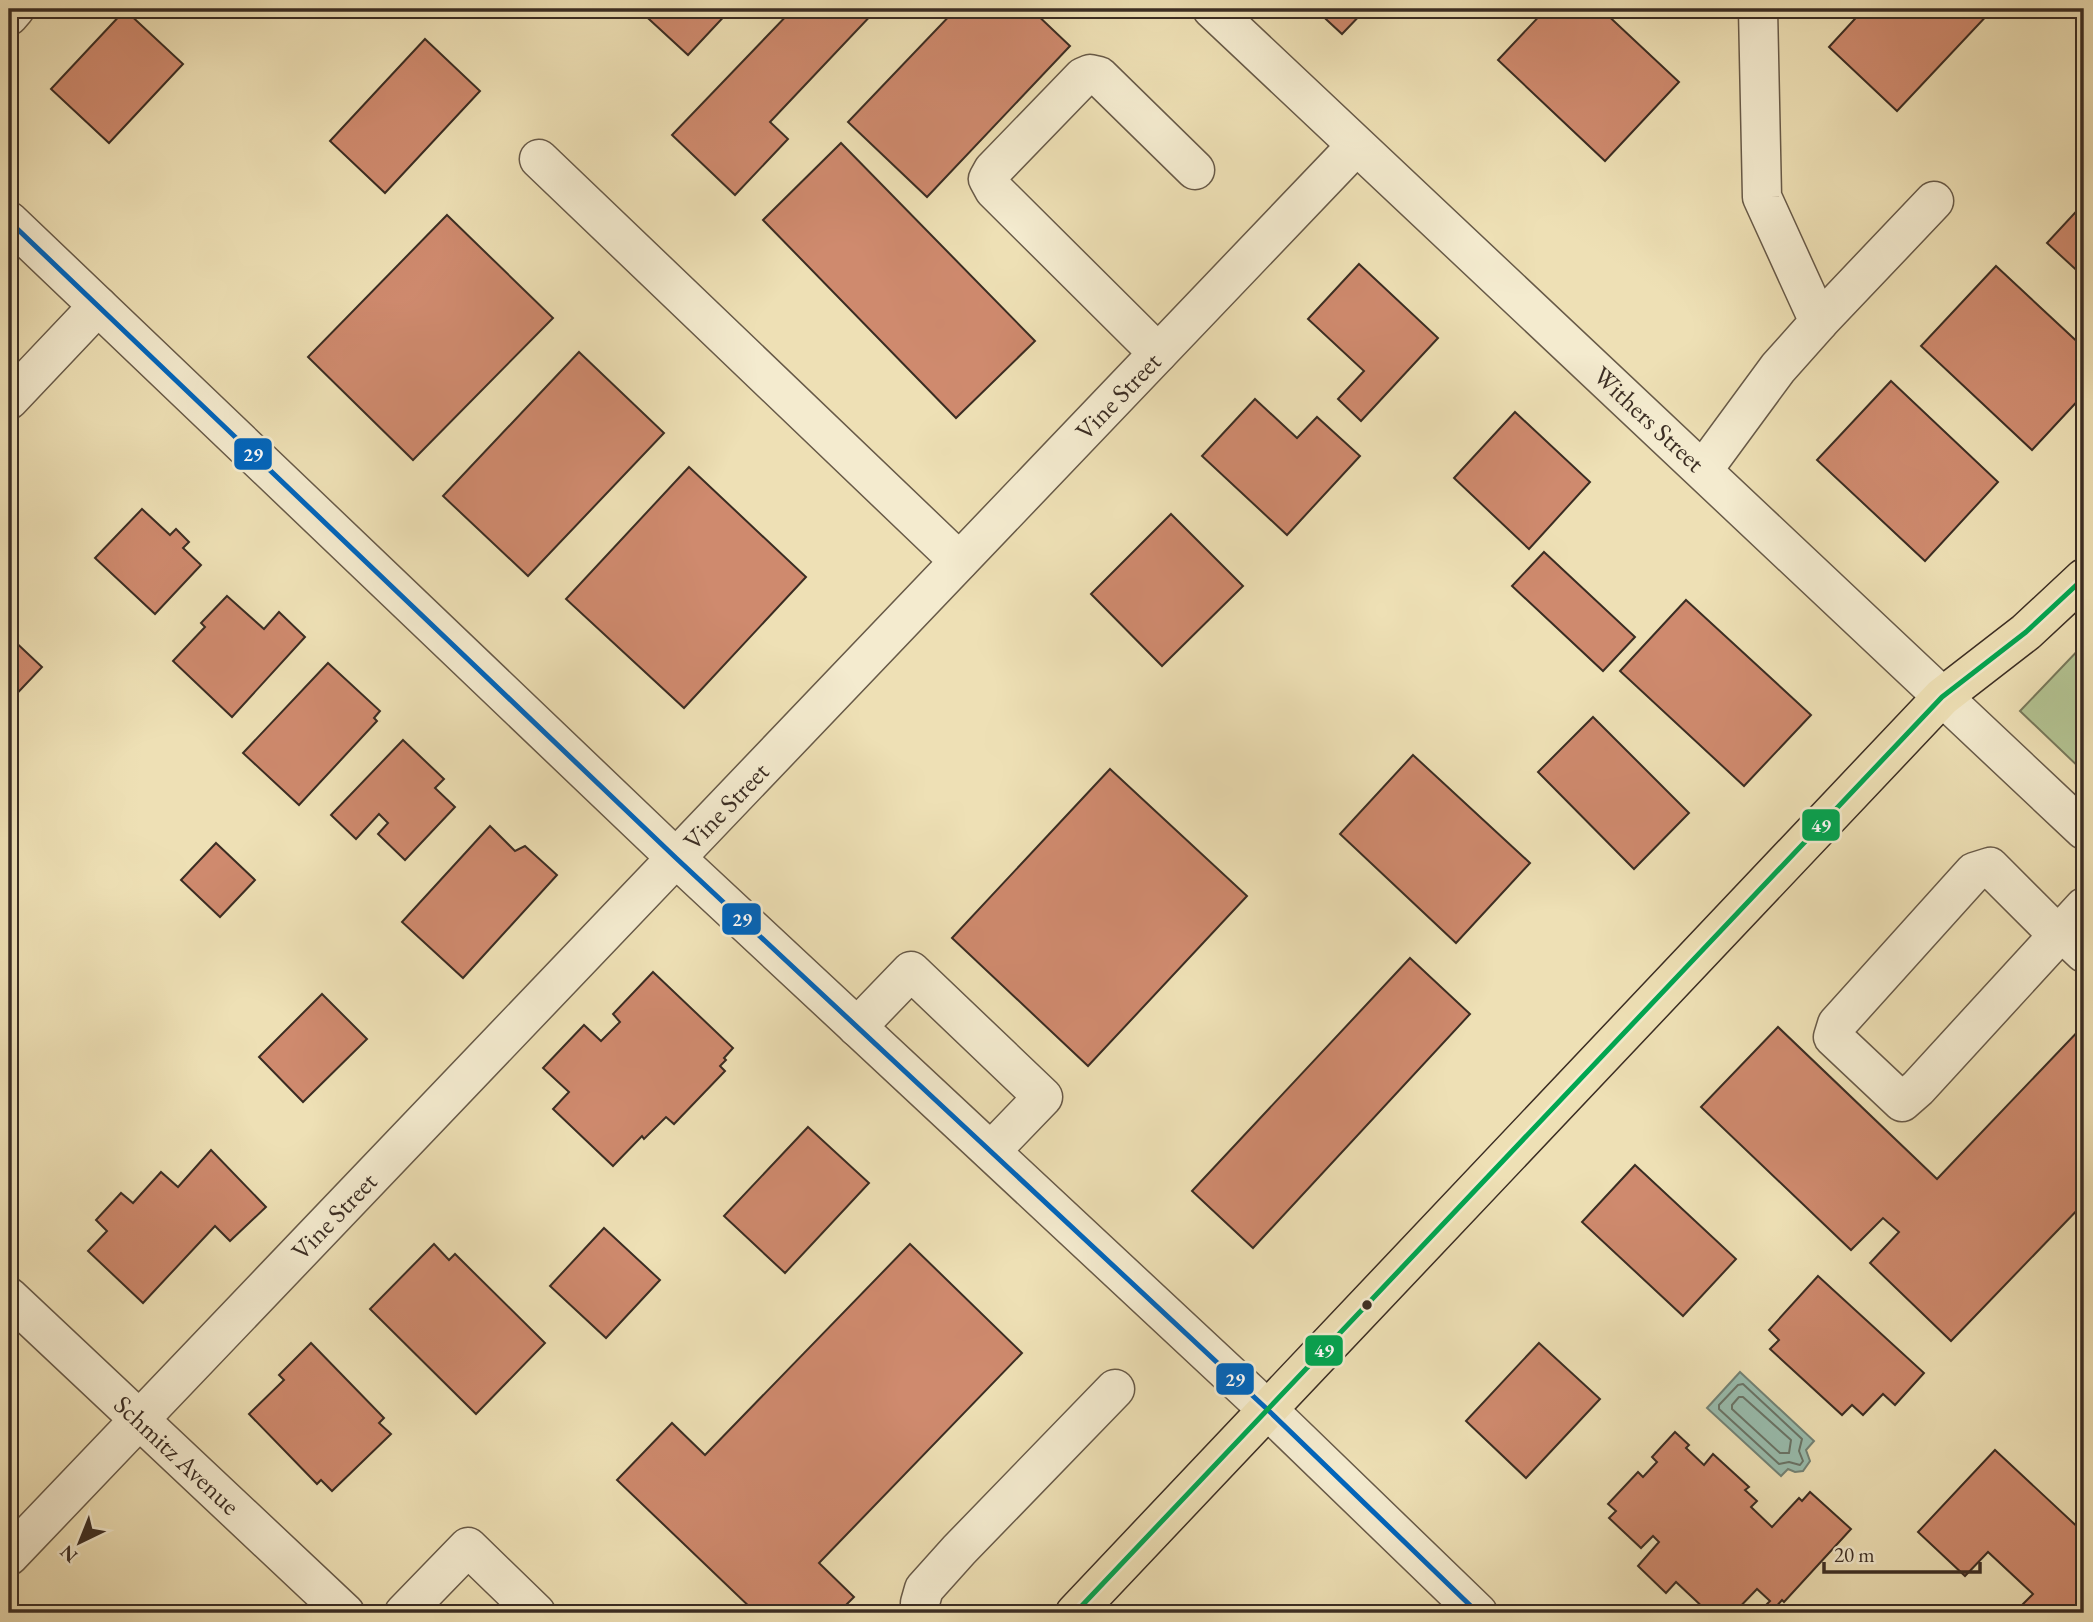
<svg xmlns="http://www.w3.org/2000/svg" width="2093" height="1622" viewBox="0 0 2093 1622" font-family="'EB Garamond',serif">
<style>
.green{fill:#b3c392;stroke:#77785a;stroke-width:2}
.water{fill:#99bdae;stroke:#738376;stroke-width:2}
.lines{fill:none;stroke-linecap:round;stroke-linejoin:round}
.shore{stroke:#6a7568;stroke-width:2}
.building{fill:#cf8a6e;stroke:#3b2d23;stroke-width:2}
.minor-casing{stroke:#685a48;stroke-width:41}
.major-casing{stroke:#3b2d23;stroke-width:41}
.minor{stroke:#f4ebcf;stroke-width:38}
.major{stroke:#eee0b5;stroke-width:38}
.bus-1-casing{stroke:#f4ebcf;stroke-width:10}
.bus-2-casing{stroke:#f4ebcf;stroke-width:10}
.bus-1{stroke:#0065bd;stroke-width:5}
.bus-2{stroke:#00a651;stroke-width:5}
.bus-dot{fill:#3b2d23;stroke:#f4ebcf;stroke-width:2.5}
.labels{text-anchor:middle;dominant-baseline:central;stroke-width:5;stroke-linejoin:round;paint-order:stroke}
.street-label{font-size:26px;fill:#3b2d23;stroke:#f4ebcf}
.line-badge{stroke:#f4ebcf;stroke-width:2.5}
.badge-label{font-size:19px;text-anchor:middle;font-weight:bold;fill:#fff}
</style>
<rect width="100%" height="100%" fill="#eee0b5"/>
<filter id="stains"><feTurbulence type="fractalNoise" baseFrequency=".00286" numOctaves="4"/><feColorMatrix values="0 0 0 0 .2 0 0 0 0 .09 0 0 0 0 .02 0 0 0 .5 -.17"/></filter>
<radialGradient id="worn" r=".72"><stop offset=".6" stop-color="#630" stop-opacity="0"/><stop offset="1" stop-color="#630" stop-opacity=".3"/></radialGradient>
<polygon class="green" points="2084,644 2084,772 2020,711"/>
<polygon class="water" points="1740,1372 1814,1441 1806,1450 1810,1461 1803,1471 1795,1472 1788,1469 1781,1476 1707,1408"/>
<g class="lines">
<g class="shore">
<polygon points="1743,1384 1802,1439 1799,1451 1803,1461 1800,1465 1789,1462 1779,1464 1719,1409 1719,1405 1738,1385"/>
<polygon points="1739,1397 1743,1397 1791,1440 1789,1453 1780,1453 1732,1409 1732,1405"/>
</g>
</g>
<g class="building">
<polygon points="638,9 731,9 688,55"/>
<polygon points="793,9 877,9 770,122 788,139 735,195 672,135"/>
<polygon points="956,9 1031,9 1070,46 927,197 848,122"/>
<polygon points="1315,9 1366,9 1342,34"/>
<polygon points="1546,9 1601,9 1679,82 1605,161 1498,60"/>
<polygon points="1864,9 1993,9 1897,111 1829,47"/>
<polygon points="125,10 183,64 109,143 51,89"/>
<polygon points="425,39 480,91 385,193 330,141"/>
<polygon points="841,143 1035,341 956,418 763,220"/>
<polygon points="2084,203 2084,277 2047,243"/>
<polygon points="447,215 553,318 413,460 308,357"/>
<polygon points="1359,264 1438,338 1361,421 1338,399 1364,371 1308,319"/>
<polygon points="1996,266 2084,348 2084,394 2032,450 1921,346"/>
<polygon points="579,352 664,433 528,576 443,496"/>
<polygon points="1891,381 1998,482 1925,561 1817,460"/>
<polygon points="1255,399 1297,438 1317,417 1360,456 1287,535 1202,456"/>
<polygon points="1515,412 1590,482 1529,549 1454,478"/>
<polygon points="689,467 806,577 684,708 566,599"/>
<polygon points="142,509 170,535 176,529 189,542 183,548 201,565 155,614 95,558"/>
<polygon points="1171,514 1243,586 1162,666 1091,594"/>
<polygon points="1544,552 1635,637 1603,671 1512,586"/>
<polygon points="227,596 264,629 279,612 305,637 232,717 173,661 205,627 201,623"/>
<polygon points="1686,600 1811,715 1744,786 1620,671"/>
<polygon points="9,636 42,667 9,702"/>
<polygon points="328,663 380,711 374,718 377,721 299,805 243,753"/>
<polygon points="1593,717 1689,813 1634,869 1538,772"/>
<polygon points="403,740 444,779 435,788 455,807 405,860 378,834 388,823 379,814 356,839 331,815"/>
<polygon points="1413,755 1530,863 1456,943 1340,834"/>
<polygon points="1110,769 1247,896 1088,1066 952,938"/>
<polygon points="490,826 515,851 525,846 557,875 463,978 402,922"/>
<polygon points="216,843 255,880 220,917 181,880"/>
<polygon points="1410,958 1470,1014 1253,1248 1192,1191"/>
<polygon points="653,972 733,1048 724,1058 726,1060 720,1066 725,1071 674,1124 666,1117 644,1139 642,1136 613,1166 553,1109 569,1092 543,1068 584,1025 601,1041 620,1022 613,1014"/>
<polygon points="322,994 367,1039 303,1102 259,1057"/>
<polygon points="2084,1025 2084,1203 1951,1341 1870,1263 1899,1232 1883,1218 1851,1250 1701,1107 1778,1027 1937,1179"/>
<polygon points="808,1127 869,1183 785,1273 724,1216"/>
<polygon points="211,1150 266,1207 230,1241 215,1226 143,1303 88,1251 107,1231 96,1220 121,1193 133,1203 161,1172 178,1187"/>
<polygon points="1635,1165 1736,1259 1683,1316 1582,1222"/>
<polygon points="604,1228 660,1280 606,1338 550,1286"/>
<polygon points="434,1244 449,1260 455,1254 545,1343 476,1414 370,1309"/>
<polygon points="910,1244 1022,1353 819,1563 854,1597 838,1613 756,1613 617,1480 672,1423 705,1455"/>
<polygon points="1818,1276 1924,1373 1895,1405 1883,1394 1863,1415 1852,1405 1842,1415 1770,1349 1779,1340 1769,1330"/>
<polygon points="311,1343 384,1418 379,1423 391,1434 332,1491 321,1480 317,1484 249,1414 284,1380 279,1375"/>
<polygon points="1539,1343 1600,1399 1526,1478 1466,1421"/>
<polygon points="1675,1432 1689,1445 1686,1448 1704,1465 1713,1454 1749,1487 1745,1490 1757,1501 1751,1507 1772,1527 1799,1498 1802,1501 1810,1492 1851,1529 1784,1602 1782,1600 1773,1610 1767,1604 1770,1601 1757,1589 1734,1613 1709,1613 1676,1582 1666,1593 1638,1566 1659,1542 1653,1536 1641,1548 1609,1518 1616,1511 1608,1504 1638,1472 1643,1477 1657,1462 1652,1457"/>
<polygon points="1995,1450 2084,1533 2084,1613 2014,1613 2033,1594 1988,1552 1965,1576 1918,1532"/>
</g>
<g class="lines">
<defs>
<g id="minor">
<polyline points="1212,9 2084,830"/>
<polyline points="9,16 15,9"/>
<polyline points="539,159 959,561"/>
<polyline points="9,221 676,858 1268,1410 1478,1613"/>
<polyline points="1819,322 1934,201"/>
<polyline points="1158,353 994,190 988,179 993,170 1083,77 1090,74 1099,76 1195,170"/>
<polyline points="9,400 98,306"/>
<polyline points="1703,470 1778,368 1819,322 1762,197 1758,9"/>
<polyline points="2084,907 1918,1088 1902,1102 1833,1037 1837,1024 1974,872 1990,867 2058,935 2067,937 2084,953"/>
<polyline points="857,1027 911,971 1043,1097 991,1151"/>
<polyline points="9,1297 345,1613"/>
<polyline points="9,1556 1356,146"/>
<polyline points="404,1613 468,1547 536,1613"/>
<polyline points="920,1613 920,1603 924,1589 959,1550 1115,1389"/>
</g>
<polyline id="major" points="1075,1613 1942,697 2026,632 2084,578"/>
</defs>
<use href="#minor" class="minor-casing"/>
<use href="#major" class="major-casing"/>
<use href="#minor" class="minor"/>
<use href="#major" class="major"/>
<defs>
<polyline id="bus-1" points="9,221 676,858 1268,1410 1478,1613"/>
<polyline id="bus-2" points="1075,1613 1942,697 2026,632 2084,578"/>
</defs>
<use href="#bus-1" class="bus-1-casing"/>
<use href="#bus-2" class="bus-2-casing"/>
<use href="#bus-1" class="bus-1"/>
<use href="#bus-2" class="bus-2"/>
</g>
<circle class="bus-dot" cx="1367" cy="1305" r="6"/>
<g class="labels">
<g class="street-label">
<text transform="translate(1118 396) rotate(-46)">Vine Street</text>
<text transform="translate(1649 419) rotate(43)">Withers Street</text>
<text transform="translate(726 806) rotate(-46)">Vine Street</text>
<text transform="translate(334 1216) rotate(-46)">Vine Street</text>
<text transform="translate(177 1455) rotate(43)">Schmitz Avenue</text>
</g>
</g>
<g class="line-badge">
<rect x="233" y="437" width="40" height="34" rx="7" fill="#0065bd"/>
<rect x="1801" y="808" width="40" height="34" rx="7" fill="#00a651"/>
<rect x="721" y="902" width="41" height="34" rx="7" fill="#0065bd"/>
<rect x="1304" y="1334" width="40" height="33" rx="7" fill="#00a651"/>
<rect x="1215" y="1362" width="40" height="34" rx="7" fill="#0065bd"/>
</g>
<g class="badge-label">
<text x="253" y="461">29</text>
<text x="1821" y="832">49</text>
<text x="742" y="926">29</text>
<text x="1324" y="1357">49</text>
<text x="1235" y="1386">29</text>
</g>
<rect width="2093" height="1622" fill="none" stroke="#eee0b5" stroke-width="35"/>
<rect x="10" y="10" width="2072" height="1601" fill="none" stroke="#3b2d23" stroke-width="3.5"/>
<rect x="18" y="18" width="2058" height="1587" fill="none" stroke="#3b2d23" stroke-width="2"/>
<g transform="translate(80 1542) rotate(223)" stroke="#f4ebcf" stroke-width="5" paint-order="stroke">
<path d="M0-5L12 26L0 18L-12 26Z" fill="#3b2d23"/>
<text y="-10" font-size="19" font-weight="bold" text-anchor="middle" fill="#3b2d23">N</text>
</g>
<path d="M1824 1562v10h156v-10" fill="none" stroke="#3b2d23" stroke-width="3.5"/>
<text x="1834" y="1562" font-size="21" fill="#3b2d23" stroke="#f4ebcf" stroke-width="5" paint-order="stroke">20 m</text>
<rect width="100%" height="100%" filter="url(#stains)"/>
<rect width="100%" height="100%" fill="url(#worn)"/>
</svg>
